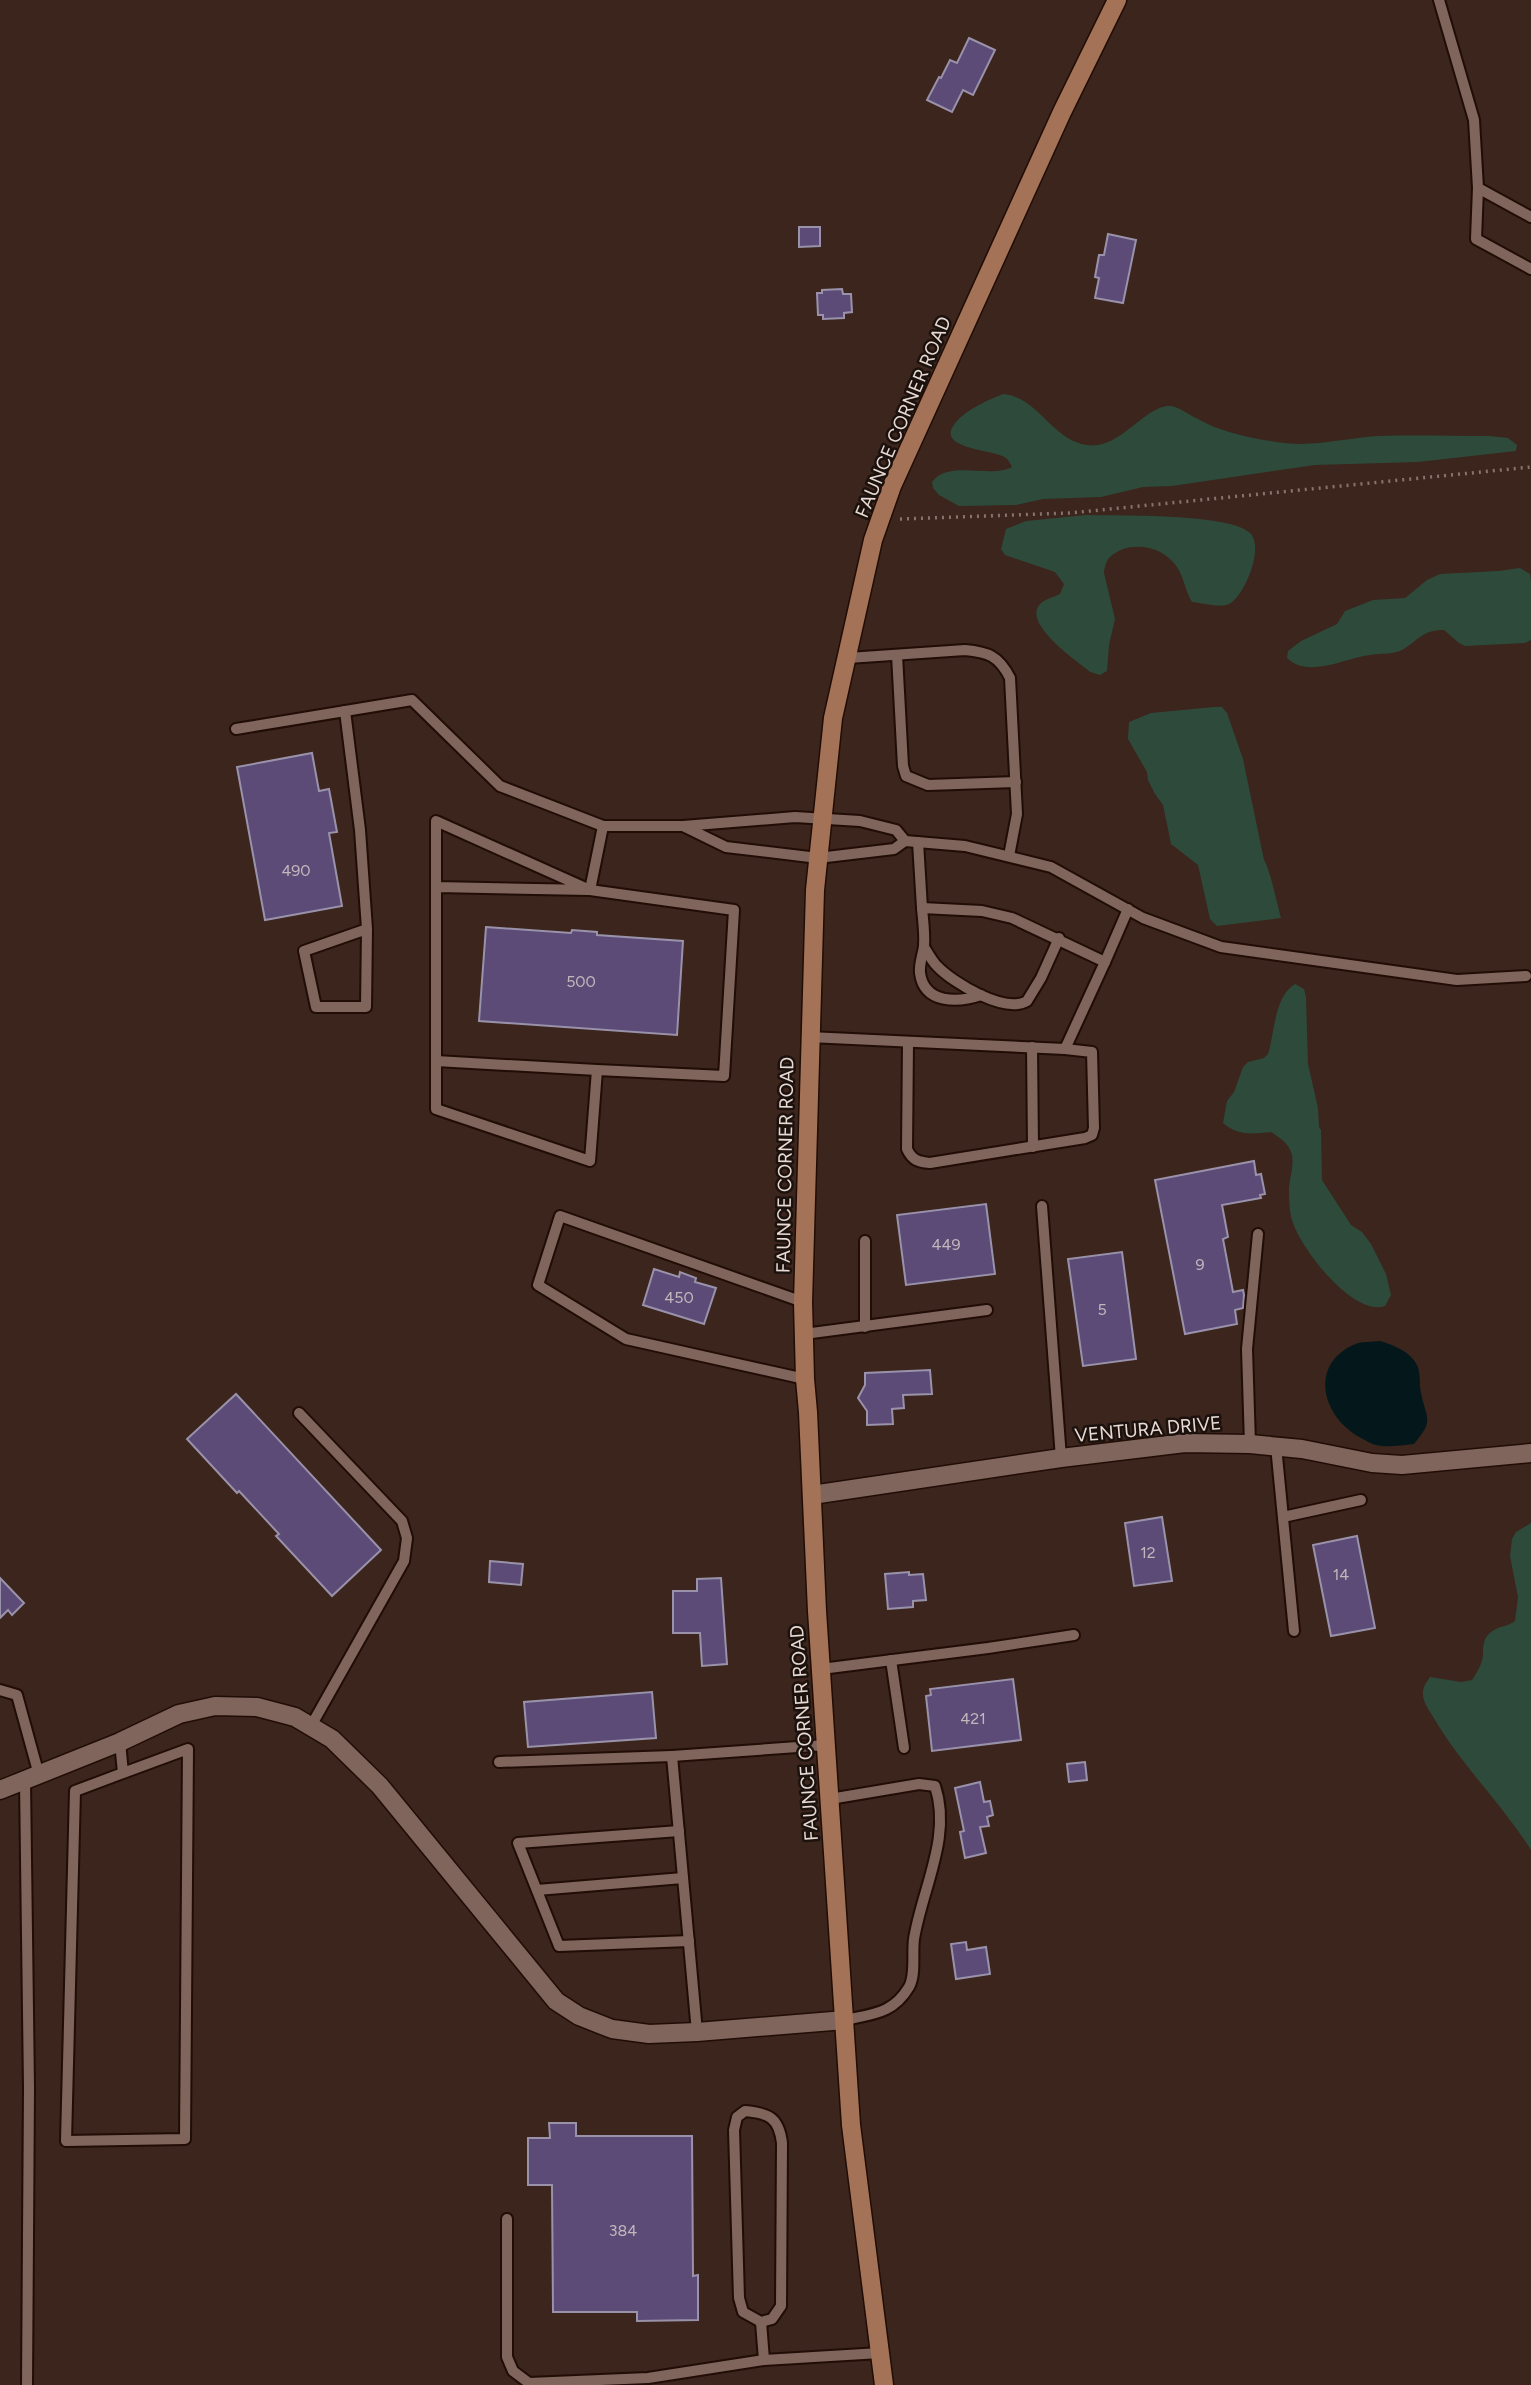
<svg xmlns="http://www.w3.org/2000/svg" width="1531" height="2385" viewBox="0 0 1531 2385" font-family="Figtree,sans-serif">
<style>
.green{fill:#2e4a3b}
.water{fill:#04181c}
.building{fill:#5b4b76;stroke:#9a92ab;stroke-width:2}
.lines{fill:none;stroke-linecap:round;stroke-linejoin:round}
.service-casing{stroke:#210d06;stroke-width:14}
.minor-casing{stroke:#210d06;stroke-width:21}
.secondary-casing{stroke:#210d06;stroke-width:21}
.path{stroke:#87746d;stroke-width:3.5;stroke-dasharray:2 5;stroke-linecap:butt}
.service{stroke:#7f655b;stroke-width:10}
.minor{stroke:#7f655b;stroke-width:18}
.secondary{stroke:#a47257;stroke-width:18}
.labels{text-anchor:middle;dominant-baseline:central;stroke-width:5;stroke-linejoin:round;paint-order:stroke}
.number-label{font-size:16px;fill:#c5b6bc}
.street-label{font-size:19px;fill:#e8d9d3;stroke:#1b110d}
</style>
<rect width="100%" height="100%" fill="#3b251c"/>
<g class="green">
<path d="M 1003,394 C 1037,396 1053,441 1087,445 C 1119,450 1142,409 1167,406 C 1177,405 1186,413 1196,418 C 1220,432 1249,438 1277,442 C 1310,448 1345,438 1378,436 C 1415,435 1453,436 1490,436 L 1508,438 L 1517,445 L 1516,451 L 1418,462 L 1315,465 L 1172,486 L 1143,487 L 1101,497 L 1043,499 L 1016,505 L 959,506 L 939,495 L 933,488 L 932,482 C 948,459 991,479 1012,467 C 1012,466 1007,458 1006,458 C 995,449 932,450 956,422 C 967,409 988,400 1003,394 Z"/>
<path d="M 1086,515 C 1117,516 1230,513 1250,533 C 1265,547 1244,597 1229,604 C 1219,608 1202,603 1192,602 C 1185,591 1184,577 1177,567 C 1165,549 1142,543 1123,549 C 1111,554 1105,559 1104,573 L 1115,619 L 1109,645 L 1107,671 L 1100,675 L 1090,672 C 1076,660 1022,624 1040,604 C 1045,599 1054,597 1060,594 L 1064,584 L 1055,572 L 1005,555 L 1001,549 L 1006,529 L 1026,521 Z"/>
<path d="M 1520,568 L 1530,574 L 1531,582 L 1531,640 L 1525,643 L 1465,646 L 1459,643 L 1444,630 C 1422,630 1419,640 1402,650 C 1392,655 1380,653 1370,655 C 1345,658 1308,679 1287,658 L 1288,651 L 1301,641 L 1337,624 L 1345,611 L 1373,600 L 1405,598 L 1427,580 L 1440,574 L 1498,571 Z"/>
<path d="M 1214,707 L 1222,707 L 1227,713 L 1243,759 L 1264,860 C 1270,869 1277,904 1281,918 L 1217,926 L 1210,919 L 1198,865 L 1171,844 L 1163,805 L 1155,794 L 1148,780 L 1147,772 L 1128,739 L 1129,722 L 1151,713 Z"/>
<path d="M 1295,984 L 1304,989 L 1306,997 L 1308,1064 L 1318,1108 L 1319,1127 L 1321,1130 L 1322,1180 L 1351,1225 L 1362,1232 L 1371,1244 L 1386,1274 L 1391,1295 L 1385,1306 C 1353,1317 1300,1248 1292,1220 C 1289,1210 1289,1197 1289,1187 C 1290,1177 1294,1166 1292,1155 C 1289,1143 1280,1138 1271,1132 C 1252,1134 1238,1136 1223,1123 L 1227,1101 L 1234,1092 L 1243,1067 L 1248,1062 L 1264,1058 L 1268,1054 C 1275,1032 1274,997 1295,984 Z"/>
<path d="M 1531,1523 L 1531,1850 C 1502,1804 1463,1767 1435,1720 C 1431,1713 1424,1704 1423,1696 C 1422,1688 1426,1683 1430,1677 L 1461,1682 L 1472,1680 C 1477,1673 1483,1662 1483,1654 C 1483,1643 1484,1636 1494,1630 C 1501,1626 1508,1626 1515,1621 L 1518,1597 L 1510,1556 L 1512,1539 L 1516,1532 Z"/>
</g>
<path class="water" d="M 1380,1341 C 1393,1345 1410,1351 1417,1365 C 1421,1373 1419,1385 1421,1393 C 1427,1421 1434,1420 1414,1444 C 1402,1445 1387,1448 1376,1445 C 1371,1444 1365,1440 1361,1438 C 1323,1418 1308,1366 1353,1345 C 1361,1341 1372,1342 1380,1341 Z"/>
<g class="building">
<polygon points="969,38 995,50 973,95 963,90 952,112 927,100 939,77 941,78 950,60 957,63"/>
<polygon points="799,227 820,227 820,246 799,247"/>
<polygon points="1108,234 1136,240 1123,303 1095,298 1099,278 1095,277 1099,255 1104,255"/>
<polygon points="842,289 843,294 851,294 852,312 844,313 844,318 823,319 823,315 818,315 817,293 822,293 822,290"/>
<polygon points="312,753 319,791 329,789 337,832 329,833 342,906 265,920 237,767"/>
<polygon points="486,927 571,933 572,930 597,932 597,935 683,941 677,1035 479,1021"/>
<polygon points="1254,1161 1256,1175 1261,1174 1265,1194 1260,1195 1261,1198 1222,1205 1228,1237 1223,1239 1233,1292 1243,1290 1244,1295 1243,1308 1235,1310 1237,1324 1185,1334 1155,1180"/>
<polygon points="986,1204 995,1274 906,1285 897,1215"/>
<polygon points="1122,1252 1136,1359 1083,1366 1068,1259"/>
<polygon points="654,1269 679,1277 680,1272 696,1278 695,1282 716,1288 704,1324 643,1305"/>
<polygon points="930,1370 932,1394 903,1395 904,1408 892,1409 893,1424 867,1425 867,1411 858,1398 865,1385 865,1373"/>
<polygon points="236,1394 381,1550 332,1596 276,1536 279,1534 239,1491 237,1493 187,1439"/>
<polygon points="1162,1517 1172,1581 1134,1586 1125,1523"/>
<polygon points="1357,1536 1375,1628 1331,1636 1313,1545"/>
<polygon points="490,1561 523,1564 521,1585 489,1582"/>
<polygon points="909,1572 909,1575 923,1574 926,1600 913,1601 913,1607 888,1609 885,1574"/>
<polygon points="0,1578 24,1603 12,1615 8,1610 0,1618"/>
<polygon points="721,1578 727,1664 702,1666 700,1633 673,1633 673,1591 697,1591 697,1579"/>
<polygon points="1013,1679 1021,1740 932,1751 926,1696 931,1695 930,1689"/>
<polygon points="652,1692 656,1738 528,1747 524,1702"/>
<polygon points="1085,1762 1087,1780 1069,1782 1067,1764"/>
<polygon points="980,1782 984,1802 990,1801 993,1815 987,1817 989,1826 980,1827 986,1853 965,1858 960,1832 964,1831 955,1788"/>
<polygon points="966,1942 967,1950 986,1947 990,1974 956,1979 951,1944"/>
<polygon points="549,2123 576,2123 576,2136 692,2136 693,2276 698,2275 698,2320 637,2321 637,2312 553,2312 552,2185 528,2185 528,2138 550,2138"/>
</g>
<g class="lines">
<defs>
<g id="service">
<polyline points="1439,0 1474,120 1478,188 1531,217"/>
<polyline points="1478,188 1476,239 1531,269"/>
<polyline points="897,655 903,766 906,776 928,785 1016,782"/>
<path d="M 848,658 L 965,650 C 988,652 999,656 1010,678 L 1017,814 L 1009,856"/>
<polyline points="345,711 360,830 367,929 366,1007 316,1007 304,951 367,929"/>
<polyline points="236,729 412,700 500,786 603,826 683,826 795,817 860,821 896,830 905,841"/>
<polyline points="683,826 726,847 818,858 894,849 905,841 965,846 1051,867 1143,918 1221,947 1457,980 1526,976"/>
<polyline points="918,842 922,908 982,911 1012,918 1105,962 1128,909"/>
<polyline points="436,887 590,890 734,910 724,1076 597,1070 590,1161 436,1109 436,821 590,890 603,826"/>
<path d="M 922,908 C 923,920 925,933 924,946 C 923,955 919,963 920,973 C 924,1004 958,1003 981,995"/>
<path d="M 924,947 C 928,953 932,961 937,966 C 953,983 1005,1014 1027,1001 L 1041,978 L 1059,938"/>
<polyline points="809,1037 1065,1049 1105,962"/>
<path d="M 908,1042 L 907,1149 C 912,1160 918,1162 930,1163 L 1085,1138 L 1092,1135 L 1094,1128 L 1092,1052 L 1065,1049"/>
<polyline points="1032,1047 1033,1147"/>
<polyline points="436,1061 597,1070"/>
<polyline points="1042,1206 1061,1458"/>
<polyline points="803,1302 560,1216 538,1285 626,1339 805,1379"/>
<polyline points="865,1327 865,1241"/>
<polyline points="804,1334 987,1310"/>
<polyline points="299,1413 402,1521 407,1538 404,1561 311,1726"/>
<polyline points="1250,1444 1247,1349 1258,1234"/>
<polyline points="1276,1446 1294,1631"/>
<polyline points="1283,1517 1361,1500"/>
<polyline points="891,1660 904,1748"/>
<polyline points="821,1669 988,1648 1074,1635"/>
<polyline points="0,1690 17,1695 39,1775"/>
<polyline points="120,1742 123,1773 75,1791 66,2141 185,2139 188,1749 123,1773"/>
<polyline points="672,1756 826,1745"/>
<polyline points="499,1762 672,1756 697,2032"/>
<polyline points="25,1781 29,2088 27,2385"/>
<path d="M 830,1799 L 919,1784 L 935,1786 C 952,1837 922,1889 914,1939 C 912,1953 916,1975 909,1987 C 893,2014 872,2014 845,2020"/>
<polyline points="679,1831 518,1843 559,1946 689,1941"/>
<polyline points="537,1890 683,1878"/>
<path d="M 745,2111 C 769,2113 779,2118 782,2143 L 781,2306 L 772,2319 L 761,2322 L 743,2312 L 739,2298 L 734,2130 L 737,2117 Z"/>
<polyline points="507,2219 507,2357 513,2371 529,2383 648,2378 764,2360"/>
<polyline points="761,2322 764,2360 880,2353"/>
</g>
<g id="minor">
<polyline points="812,1495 1061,1458 1185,1443 1250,1444 1302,1449 1372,1463 1402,1465 1531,1453"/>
<polyline points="0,1790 120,1742 179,1714 215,1706 257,1707 295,1717 332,1739 380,1786 556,2001 579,2016 612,2029 649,2034 697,2032 845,2020"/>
</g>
<polyline id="secondary" points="884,2385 851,2125 817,1611 808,1412 805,1379 803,1302 815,890 833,718 873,540 892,486 1062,112 1117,0"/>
</defs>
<use href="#service" class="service-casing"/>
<use href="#minor" class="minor-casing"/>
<use href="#secondary" class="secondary-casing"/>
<polyline class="path" points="900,519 1070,513 1531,467"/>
<use href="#service" class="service"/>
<use href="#minor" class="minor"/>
<use href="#secondary" class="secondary"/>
</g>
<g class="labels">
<g class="number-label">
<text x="296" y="870">490</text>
<text x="581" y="981">500</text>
<text x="946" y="1244">449</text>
<text x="1200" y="1264">9</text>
<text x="679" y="1297">450</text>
<text x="1102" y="1309">5</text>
<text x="1148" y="1552">12</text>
<text x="1341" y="1574">14</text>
<text x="973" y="1718">421</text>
<text x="623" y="2230">384</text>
</g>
<g class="street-label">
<text transform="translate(903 417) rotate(-67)">FAUNCE CORNER ROAD</text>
<text transform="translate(785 1165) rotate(-89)">FAUNCE CORNER ROAD</text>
<text transform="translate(1148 1429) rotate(-5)">VENTURA DRIVE</text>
<text transform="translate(804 1733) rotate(-94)">FAUNCE CORNER ROAD</text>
</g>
</g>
</svg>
